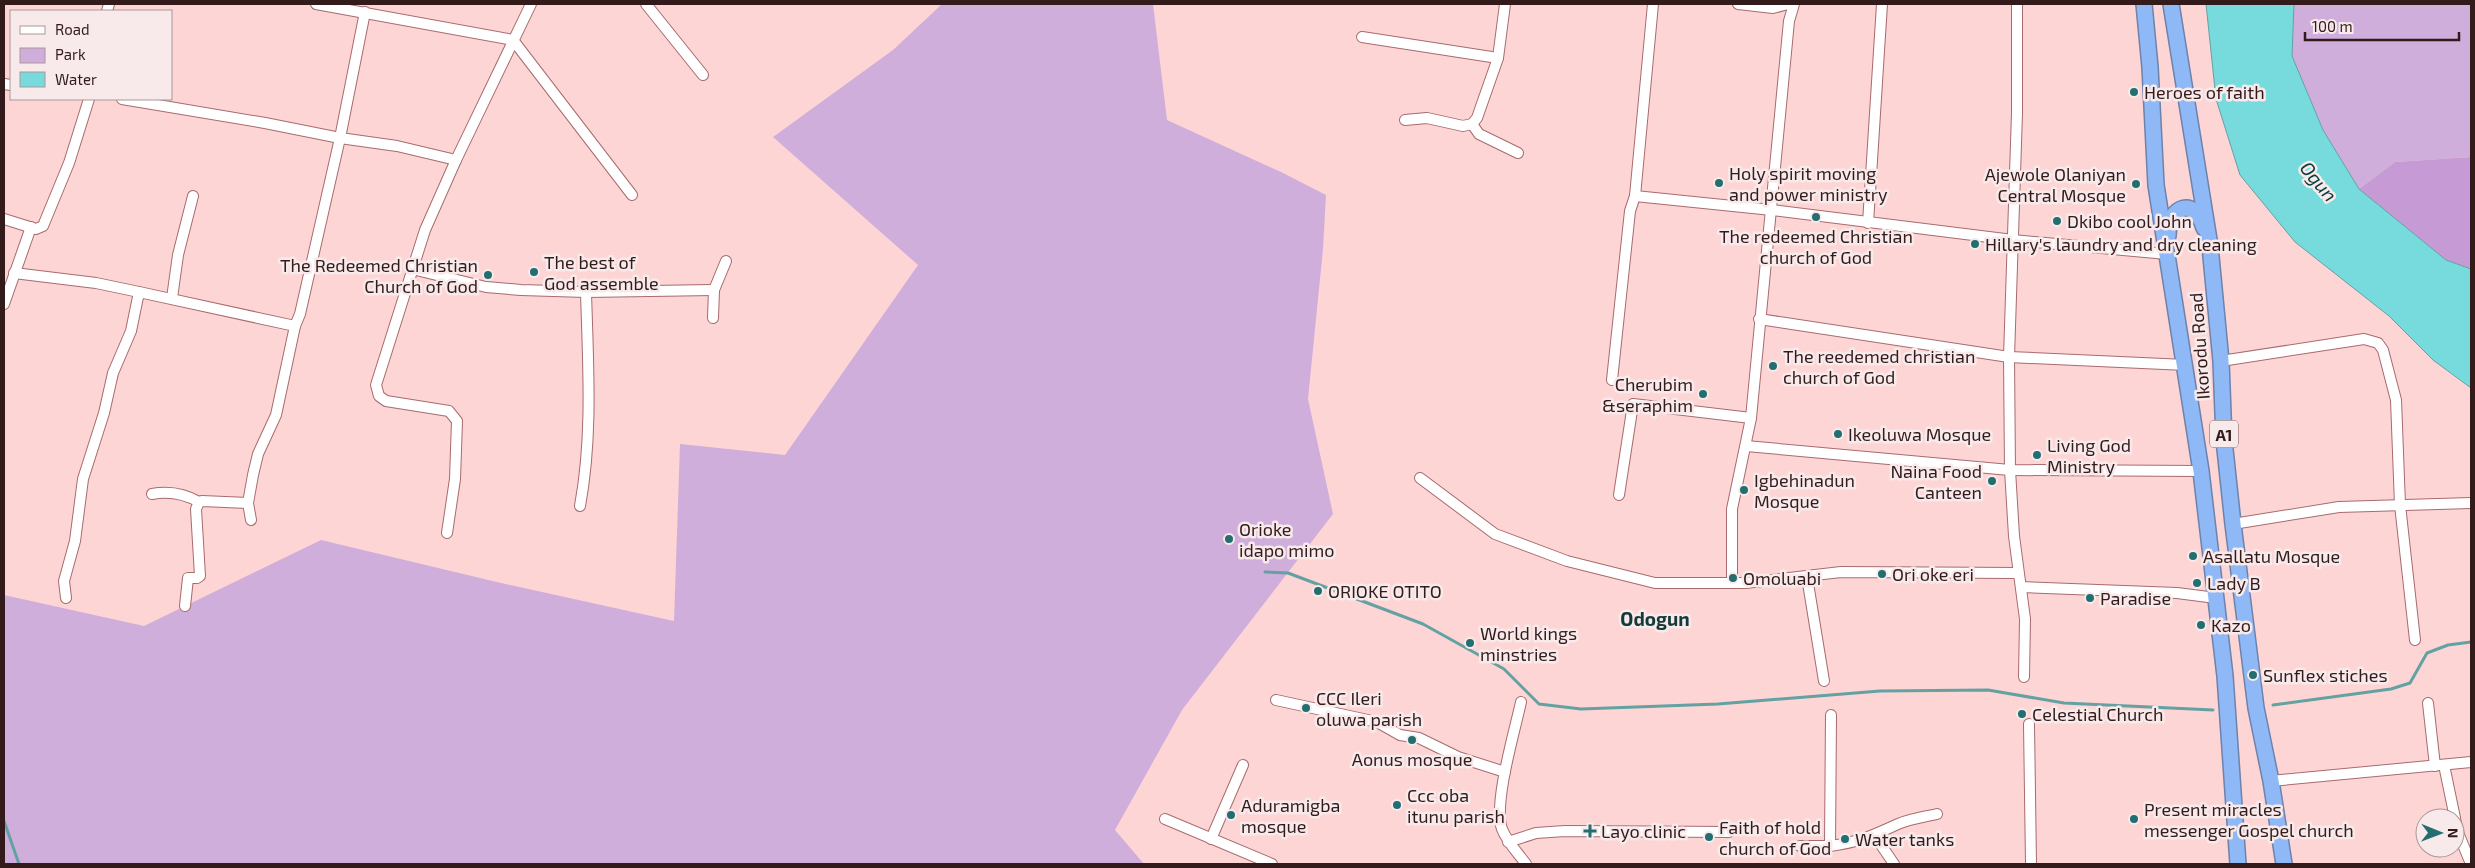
<svg xmlns="http://www.w3.org/2000/svg" width="2475" height="868" viewBox="0 0 2475 868" font-family="'Exo 2',sans-serif">
<style>
.green{fill:#d0aedc}
.forest{fill:#c69bd5}
.water{fill:#77dbdd;stroke:#63a1a3}
.lines{fill:none;stroke-linecap:round;stroke-linejoin:round}
.stream{stroke:#63a1a3;stroke-width:3}
.minor-casing{stroke:#a76b6d;stroke-width:12}
.highway-casing{stroke:#6e82aa;stroke-width:18}
.minor{stroke:#fff;stroke-width:10}
.highway{stroke:#8eb9f6;stroke-width:15}
.poi-dot{fill:#236e70;stroke:#f8eaea;stroke-width:2}
.labels{text-anchor:middle;dominant-baseline:central;stroke-width:5;stroke-linejoin:round;paint-order:stroke}
.shield{fill:#f8eaea;stroke:#6e595a;stroke-width:1}
.shield-label{font-size:16px;font-weight:bold;fill:#331b1c}
.poi-label{font-size:18px;fill:#331b1c;stroke:#f8eaea;text-anchor:start}
.street-label{font-size:18px;fill:#331b1c;stroke:#f8eaea}
.water-label{font-size:19px;font-style:italic;fill:#0a3c3d;stroke:#f8eaea}
.neighbourhood-label{font-size:19px;font-weight:bold;fill:#163939;stroke:#f8eaea}
</style>
<rect width="100%" height="100%" fill="#fed5d5"/>
<g class="green">
<polygon points="942,4 1153,4 1167,120 1281,172 1326,195 1323,249 1308,399 1333,514 1182,710 1115,830 1144,864 4,864 4,595 144,626 321,540 501,583 674,621 680,444 785,455 918,265 773,137 893,50"/>
<polygon points="2294,4 2471,4 2471,157 2395,162 2359,189 2323,130 2292,56"/>
</g>
<polygon class="forest" points="2471,157 2471,269 2446,260 2359,189 2395,162"/>
<polygon class="water" points="2206,4 2294,4 2292,56 2323,130 2359,189 2446,260 2471,269 2471,388 2433,360 2389,316 2295,242 2240,175 2216,99"/>
<g class="lines">
<g class="stream">
<polyline points="1265,572 1288,573 1423,624 1504,669 1539,704 1581,709 1718,704 1880,691 1988,690 2064,703 2213,710"/>
<polyline points="2273,705 2391,689 2410,683 2427,653 2448,645 2471,642"/>
<polyline points="4,821 19,864"/>
</g>
<defs>
<g id="minor">
<polyline points="316,4 513,40 632,195"/>
<polyline points="646,4 703,75"/>
<polyline points="1738,4 1773,8 1788,4"/>
<polyline points="2017,4 2017,113 2009,357 2010,470 2014,536 2025,619 2024,677"/>
<polyline points="107,11 109,4"/>
<polyline points="1362,37 1498,58"/>
<polyline points="4,84 11,85"/>
<polyline points="122,99 265,123 340,138 397,146 456,160"/>
<polyline points="1405,120 1427,118 1463,126 1472,124 1477,118 1498,58 1505,4"/>
<polyline points="1472,124 1479,134 1518,153"/>
<polyline points="1635,196 1772,210 2013,240 2167,254"/>
<polyline points="4,219 36,229 43,226 69,163 89,99"/>
<polyline points="1868,223 1882,4"/>
<polyline points="412,269 486,287 521,290 586,292 714,290"/>
<polyline points="14,273 96,283 139,292"/>
<polyline points="172,298 178,255 193,196"/>
<polyline points="4,304 31,227"/>
<polyline points="713,318 714,290 726,261"/>
<polyline points="1759,319 2009,357 2186,365"/>
<polyline points="2221,361 2364,339 2378,343 2383,350 2396,400 2400,505 2415,640"/>
<polyline points="1612,380 1630,211 1635,196 1653,4"/>
<polyline points="1746,446 2010,470 2201,471"/>
<polyline points="1420,478 1495,534 1567,561 1655,583 1746,583 1841,572 2018,573"/>
<path d="M 152,494 C 168,491 185,494 199,502"/>
<polyline points="1619,495 1633,404 1751,418"/>
<path d="M 580,506 C 593,435 588,364 586,292"/>
<polyline points="251,520 248,503 253,475 258,454 276,415 295,326"/>
<polyline points="2233,524 2339,507 2471,503"/>
<polyline points="447,533 455,479 457,421 449,411 386,401 379,396 376,385 425,230 456,160 531,4"/>
<polyline points="1807,577 1824,681"/>
<polyline points="1732,583 1732,509 1751,418 1789,21 1794,4"/>
<polyline points="2021,587 2177,593 2216,598"/>
<polyline points="66,598 64,581 75,541 83,479 104,413 113,373 131,331 139,292 295,326 300,314 340,138 365,12"/>
<polyline points="185,606 188,578 197,578 200,576 196,509 199,502 202,501 248,503"/>
<polyline points="1276,700 1377,722 1400,735 1419,738 1458,757 1505,772"/>
<path d="M 1521,702 C 1515,730 1493,804 1502,829 C 1507,842 1518,853 1526,864"/>
<polyline points="2428,703 2435,766"/>
<polyline points="2029,724 2031,864"/>
<polyline points="2444,765 2455,818"/>
<polyline points="2271,781 2471,762"/>
<polyline points="1165,819 1272,864"/>
<polyline points="2455,819 2459,835 2471,864"/>
<polyline points="1875,836 1894,864"/>
<polyline points="1211,839 1243,765"/>
<polyline points="1508,842 1536,833 1565,831 1729,832"/>
<polyline points="1800,846 1830,846 1831,715"/>
<path d="M 1830,846 C 1860,842 1871,836 1898,824 C 1910,819 1924,817 1937,814"/>
</g>
<g id="highway">
<polyline points="2144,4 2150,67 2156,185 2201,471 2225,676 2238,864"/>
<polyline points="2171,4 2210,246 2221,361 2224,440 2233,524 2256,708 2271,781 2284,864"/>
<path d="M 2168,236 C 2169,204 2195,197 2204,228"/>
</g>
</defs>
<use href="#minor" class="minor-casing"/>
<use href="#highway" class="highway-casing"/>
<use href="#minor" class="minor"/>
<use href="#highway" class="highway"/>
</g>
<g class="poi-dot">
<circle cx="2134" cy="92" r="5"/>
<circle cx="1719" cy="183" r="5"/>
<circle cx="2136" cy="184" r="5"/>
<circle cx="1816" cy="217" r="5"/>
<circle cx="2057" cy="221" r="5"/>
<circle cx="1975" cy="244" r="5"/>
<circle cx="534" cy="272" r="5"/>
<circle cx="488" cy="275" r="5"/>
<circle cx="1773" cy="366" r="5"/>
<circle cx="1703" cy="394" r="5"/>
<circle cx="1838" cy="434" r="5"/>
<circle cx="2037" cy="455" r="5"/>
<circle cx="1992" cy="481" r="5"/>
<circle cx="1744" cy="490" r="5"/>
<circle cx="1229" cy="539" r="5"/>
<circle cx="2193" cy="556" r="5"/>
<circle cx="1882" cy="574" r="5"/>
<circle cx="1733" cy="578" r="5"/>
<circle cx="2197" cy="583" r="5"/>
<circle cx="1318" cy="591" r="5"/>
<circle cx="2090" cy="598" r="5"/>
<circle cx="2201" cy="625" r="5"/>
<circle cx="1470" cy="643" r="5"/>
<circle cx="2253" cy="675" r="5"/>
<circle cx="1306" cy="708" r="5"/>
<circle cx="2022" cy="714" r="5"/>
<circle cx="1412" cy="740" r="5"/>
<circle cx="1397" cy="805" r="5"/>
<circle cx="1231" cy="815" r="5"/>
<circle cx="2134" cy="819" r="5"/>
<path d="M1587.5 823.5h5v5h5v5h-5v5h-5v-5h-5v-5h5z"/>
<circle cx="1709" cy="837" r="5"/>
<circle cx="1845" cy="839" r="5"/>
</g>
<g class="labels">
<rect class="shield" x="2210" y="420.5" width="28" height="27" rx="4"/>
<g class="shield-label">
<text x="2224" y="434">A1</text>
</g>
<g class="poi-label">
<text x="2144" y="92">Heroes of faith</text>
<text x="1729" y="173">Holy spirit moving<tspan x="1729" dy="21">and power ministry</tspan></text>
<text x="2126" y="174" text-anchor="end">Ajewole Olaniyan<tspan x="2126" dy="21">Central Mosque</tspan></text>
<text x="2067" y="221">Dkibo cool John</text>
<text x="1816" y="236" text-anchor="middle">The redeemed Christian<tspan x="1816" dy="21">church of God</tspan></text>
<text x="1985" y="244">Hillary's laundry and dry cleaning</text>
<text x="544" y="262">The best of<tspan x="544" dy="21">God assemble</tspan></text>
<text x="478" y="265" text-anchor="end">The Redeemed Christian<tspan x="478" dy="21">Church of God</tspan></text>
<text x="1783" y="356">The reedemed christian<tspan x="1783" dy="21">church of God</tspan></text>
<text x="1693" y="384" text-anchor="end">Cherubim<tspan x="1693" dy="21">&amp;seraphim</tspan></text>
<text x="1848" y="434">Ikeoluwa Mosque</text>
<text x="2047" y="445">Living God<tspan x="2047" dy="21">Ministry</tspan></text>
<text x="1982" y="471" text-anchor="end">Naina Food<tspan x="1982" dy="21">Canteen</tspan></text>
<text x="1754" y="480">Igbehinadun<tspan x="1754" dy="21">Mosque</tspan></text>
<text x="1239" y="529">Orioke<tspan x="1239" dy="21">idapo mimo</tspan></text>
<text x="2203" y="556">Asallatu Mosque</text>
<text x="1892" y="574">Ori oke eri</text>
<text x="1743" y="578">Omoluabi</text>
<text x="2207" y="583">Lady B</text>
<text x="1328" y="591">ORIOKE OTITO</text>
<text x="2100" y="598">Paradise</text>
<text x="2211" y="625">Kazo</text>
<text x="1480" y="633">World kings<tspan x="1480" dy="21">minstries</tspan></text>
<text x="2263" y="675">Sunflex stiches</text>
<text x="1316" y="698">CCC Ileri<tspan x="1316" dy="21">oluwa parish</tspan></text>
<text x="2032" y="714">Celestial Church</text>
<text x="1412" y="759" text-anchor="middle">Aonus mosque</text>
<text x="1407" y="795">Ccc oba<tspan x="1407" dy="21">itunu parish</tspan></text>
<text x="1241" y="805">Aduramigba<tspan x="1241" dy="21">mosque</tspan></text>
<text x="2144" y="809">Present miracles<tspan x="2144" dy="21">messenger Gospel church</tspan></text>
<text x="1719" y="827">Faith of hold<tspan x="1719" dy="21">church of God</tspan></text>
<text x="1601" y="831">Layo clinic</text>
<text x="1855" y="839">Water tanks</text>
</g>
<g class="street-label">
<text transform="translate(2199 346) rotate(-94)">Ikorodu Road</text>
</g>
<g class="water-label">
<text transform="translate(2319 181) rotate(50)">Ogun</text>
</g>
<g class="neighbourhood-label">
<text x="1655" y="618">Odogun</text>
</g>
</g>
<rect width="2475" height="868" fill="none" stroke="#331b1c" stroke-width="10"/>
<rect x="10" y="10" width="162" height="90" fill="#f8eaea" stroke="#a99798"/>
<rect x="20" y="26" width="25" height="8" fill="#ffffff" stroke="#a99798"/>
<text x="55" y="35" font-size="15" fill="#331b1c">Road</text>
<rect x="20" y="48" width="25" height="15" fill="#d0aedc" stroke="#a99798"/>
<text x="55" y="60" font-size="15" fill="#331b1c">Park</text>
<rect x="20" y="72" width="25" height="15" fill="#77dbdd" stroke="#a99798"/>
<text x="55" y="85" font-size="15" fill="#331b1c">Water</text>
<g transform="translate(2440 833) rotate(91)"><circle r="24" fill="#f8eaea" stroke="#a99798"/>
<path d="M0-4L9 19L0 12L-9 19Z" fill="#236e70"/>
<text y="-8" font-size="14" font-weight="bold" text-anchor="middle" fill="#331b1c">N</text>
</g>
<path d="M2305 32v8h154v-8" fill="none" stroke="#331b1c" stroke-width="2.5"/>
<text x="2312" y="32" font-size="15" fill="#331b1c" stroke="#f8eaea" stroke-width="4" paint-order="stroke">100 m</text>
</svg>
